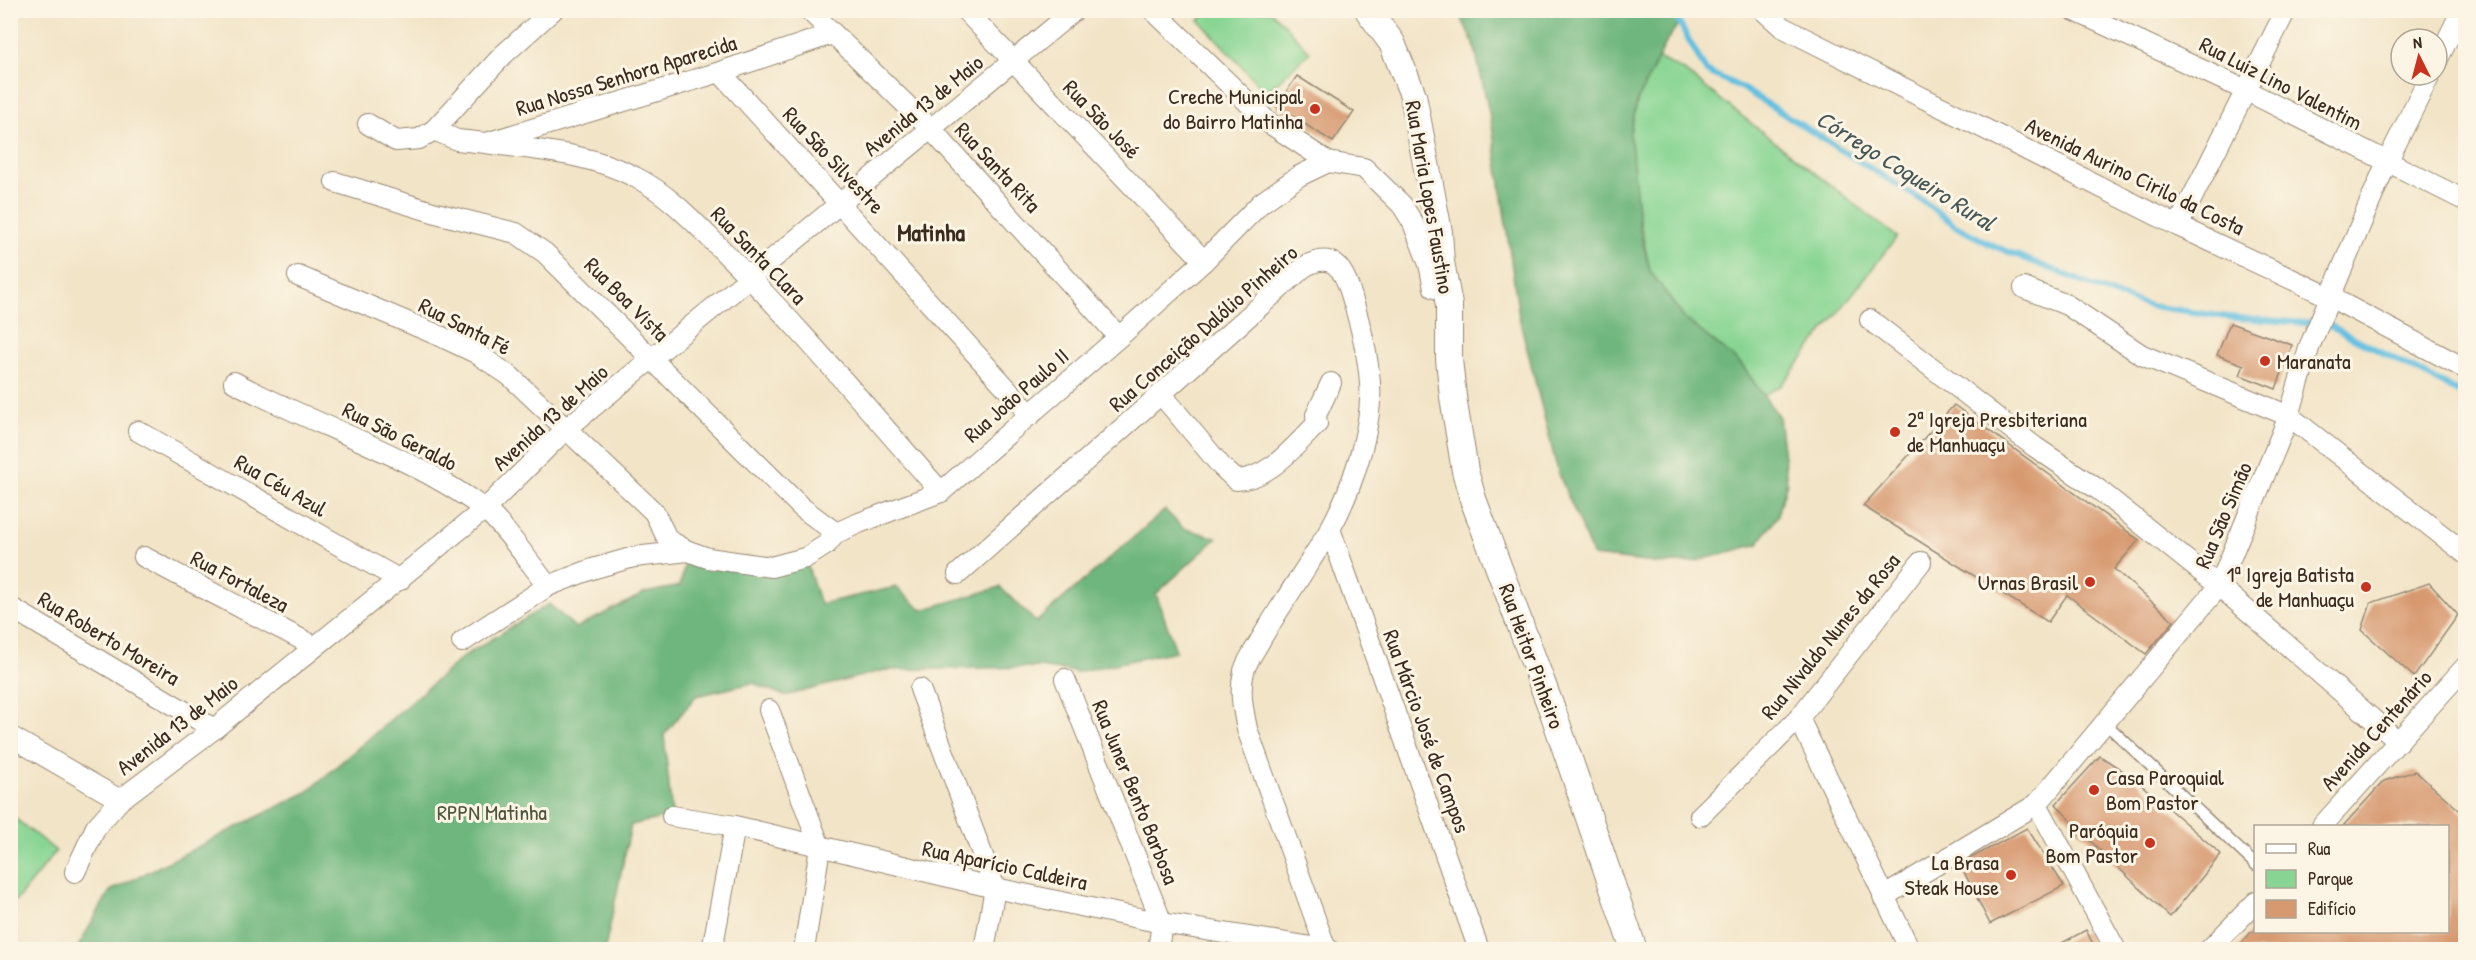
<svg xmlns="http://www.w3.org/2000/svg" width="2476" height="960" viewBox="0 0 2476 960" font-family="'Patrick Hand',sans-serif">
<style>
.green{fill:#88d593;stroke:#628058;stroke-width:1.5}
.forest{fill:#6eb67d;stroke:#54704e;stroke-width:1.5}
.lines{fill:none;stroke-linecap:round;stroke-linejoin:round}
.stream{stroke:#62bfe0;stroke-width:6}
.building{fill:#d79970}
.service-casing{stroke:#968772;stroke-width:13}
.minor-casing{stroke:#968772;stroke-width:22}
.tertiary-casing{stroke:#968772;stroke-width:28}
.service{stroke:#fff;stroke-width:10}
.minor{stroke:#fff;stroke-width:20}
.tertiary{stroke:#fff;stroke-width:26}
.poi-dot{fill:#c8321e;stroke:#fcf5e5;stroke-width:2}
.labels{text-anchor:middle;dominant-baseline:central;stroke-width:6;stroke-linejoin:round;paint-order:stroke}
.street-label{font-size:22px;fill:#3b2a1e;stroke:#fcf5e5}
.poi-label{font-size:22px;fill:#3b2a1e;stroke:#fcf5e5;text-anchor:end}
.park-label{font-size:22px;fill:#4e553b;stroke:#fcf5e5}
.water-label{font-size:24px;font-style:italic;fill:#475758;stroke:#fcf5e5}
.neighbourhood-label{font-size:24px;font-weight:bold;fill:#3b2a1e;stroke:#fcf5e5}
</style>
<rect width="100%" height="100%" fill="#fcf5e5"/>
<filter id="ink" filterUnits="userSpaceOnUse"><feTurbulence type="fractalNoise" baseFrequency=".0167" numOctaves="2"/><feDisplacementMap in="SourceGraphic" scale="12" xChannelSelector="R" yChannelSelector="G"/><feConvolveMatrix kernelMatrix="1 2 1 2 8 2 1 2 1" color-interpolation-filters="sRGB"/></filter>
<filter id="wash" filterUnits="userSpaceOnUse"><feTurbulence type="fractalNoise" baseFrequency=".008" numOctaves="4" result="noise"/><feDisplacementMap in="SourceGraphic" scale="24" xChannelSelector="R" yChannelSelector="G"/><feGaussianBlur stdDeviation="1.35" result="paint"/><feColorMatrix in="noise" values="0 0 0 0 0 0 0 0 0 0 0 0 0 0 0 0 0 1.4 0 .05"/><feComposite in="paint" operator="in"/></filter>
<g filter="url(#wash)">
<rect width="100%" height="100%" fill="#f2e4c7"/>
<g class="green">
<polygon points="1208,11 1271,11 1310,52 1266,93 1199,20"/>
<polygon points="1658,58 1684,71 1897,237 1781,386 1763,395 1741,364 1683,317 1650,271 1635,197 1630,132 1638,99"/>
<polygon points="11,815 56,851 16,901 11,897"/>
</g>
<g class="forest">
<polygon points="1458,11 1688,11 1668,39 1638,99 1630,132 1640,231 1650,271 1683,317 1741,364 1779,417 1787,482 1778,515 1758,544 1693,562 1664,564 1593,556 1558,472 1519,317 1492,126 1474,44"/>
<polygon points="1165,510 1183,528 1217,538 1156,594 1176,651 1077,672 1038,667 885,670 785,696 753,683 696,696 664,735 672,816 631,825 605,949 76,950 110,891 307,792 464,656 549,604 576,628 645,593 680,586 688,551 708,558 805,558 820,604 896,587 922,610 1000,587 1036,622"/>
</g>
<g class="lines">
<polyline class="stream" points="1672,10 1706,71 1742,88 1926,203 1957,227 1994,246 2110,293 2150,306 2227,317 2329,325 2466,396"/>
</g>
<g id="blocks">
<g class="building">
<polygon points="1297,76 1354,112 1333,142 1276,106"/>
<polygon points="2230,323 2292,345 2276,389 2240,375 2244,365 2217,355"/>
<polygon points="1954,405 2139,540 2114,569 2174,621 2146,654 2067,595 2048,622 1863,506"/>
<polygon points="2429,583 2458,615 2414,677 2362,630 2371,603"/>
<polygon points="2100,756 2131,776 2221,854 2170,917 2081,832 2056,804"/>
<polygon points="2415,771 2466,816 2466,950 2236,950 2251,932 2448,932 2448,826 2343,826 2384,781"/>
<polygon points="2027,828 2064,886 1990,924 1960,864"/>
<polygon points="2086,930 2096,950 2049,950"/>
</g>
</g>
</g>
<g filter="url(#ink)">
<use href="#blocks" fill-opacity="0" stroke="#968772" stroke-width="1.5"/>
<g class="lines">
<defs>
<polyline id="service" points="2104,722 2256,865"/>
<g id="minor">
<polyline points="809,10 930,128 1119,337"/>
<polyline points="965,10 1204,261"/>
<polyline points="1153,10 1269,123 1328,162"/>
<polyline points="1763,10 1782,27 2178,226 2332,298 2466,369"/>
<polyline points="2073,10 2245,90 2466,201"/>
<polyline points="2437,61 2462,10"/>
<polyline points="720,72 1031,415"/>
<polyline points="368,124 396,141 419,139 434,130 503,55 553,10"/>
<polyline points="434,130 457,140 486,143 720,72 832,34"/>
<path d="M 486,143 C 536,150 590,153 635,177 C 669,194 695,223 722,250 C 799,326 869,411 941,492"/>
<polyline points="335,182 436,213 516,233 545,253 801,507 836,533"/>
<polyline points="2178,226 2286,10"/>
<polyline points="298,276 440,336 476,353 510,376 654,512 668,540 688,551"/>
<polyline points="2024,288 2067,305 2142,355 2289,416 2466,554"/>
<polyline points="1870,320 2035,447 2099,490 2219,586 2399,742"/>
<path d="M 234,382 C 316,426 407,453 483,508 C 501,521 532,566 548,586"/>
<path d="M 1162,395 L 1221,466 L 1236,480 C 1270,479 1294,446 1317,424 L 1316,415 L 1331,383"/>
<polyline points="138,431 400,580"/>
<polyline points="1330,529 1479,950"/>
<polyline points="144,557 314,646"/>
<path d="M 958,574 L 1304,267 C 1332,251 1343,267 1351,294 C 1360,323 1368,353 1370,383 C 1373,428 1351,492 1329,531 C 1307,567 1283,602 1261,639 C 1256,649 1247,660 1244,671 C 1239,692 1243,709 1247,729 L 1326,949"/>
<polyline points="10,607 214,729"/>
<polyline points="462,642 548,586 592,569 634,557 688,551 708,558 771,567 805,558 826,545 836,533 859,523 941,492 1119,337 1204,261 1261,203 1299,176 1328,162 1364,168 1402,205 1413,223 1429,264 1434,288"/>
<polyline points="1065,679 1162,923 1158,950"/>
<polyline points="920,689 995,888 984,950"/>
<polyline points="769,710 820,847 804,950"/>
<polyline points="1799,718 1910,950"/>
<polyline points="10,736 120,800"/>
<polyline points="2037,804 2116,950"/>
<polyline points="672,816 735,826 995,888 1162,923 1330,950"/>
<polyline points="1700,816 1799,718 1921,562"/>
<polyline points="2322,826 2466,666"/>
<polyline points="75,872 96,827 120,800 214,729 485,509 566,429 1075,10"/>
<polyline points="1883,897 2037,804 2219,586 2289,416 2310,345 2386,164 2430,75"/>
<polyline points="712,950 735,826"/>
<polyline points="2209,950 2256,902"/>
</g>
<polyline id="tertiary" points="1368,10 1392,43 1413,95 1439,232 1441,262 1449,305 1449,359 1453,397 1465,471 1473,499 1554,715 1634,950"/>
</defs>
<use href="#service" class="service-casing"/>
<use href="#minor" class="minor-casing"/>
<use href="#tertiary" class="tertiary-casing"/>
<use href="#service" class="service"/>
<use href="#minor" class="minor"/>
<use href="#tertiary" class="tertiary"/>
</g>
</g>
<g class="poi-dot">
<circle cx="1315" cy="109" r="6"/>
<circle cx="2265" cy="361" r="6"/>
<circle cx="1895" cy="432" r="6"/>
<circle cx="2090" cy="582" r="6"/>
<circle cx="2366" cy="587" r="6"/>
<circle cx="2094" cy="790" r="6"/>
<circle cx="2150" cy="843" r="6"/>
<circle cx="2011" cy="875" r="6"/>
</g>
<g class="labels">
<g class="street-label">
<text transform="translate(626 75) rotate(-17)">Rua Nossa Senhora Aparecida</text>
<text transform="translate(2281 83) rotate(27)">Rua Luiz Lino Valentim</text>
<text transform="translate(923 105) rotate(-39)">Avenida 13 de Maio</text>
<text transform="translate(1102 119) rotate(46)">Rua São José</text>
<text transform="translate(834 160) rotate(47)">Rua São Silvestre</text>
<text transform="translate(998 167) rotate(47)">Rua Santa Rita</text>
<text transform="translate(2135 176) rotate(26)">Avenida Aurino Cirilo da Costa</text>
<text transform="translate(1430 197) rotate(80)">Rua Maria Lopes Faustino</text>
<text transform="translate(759 255) rotate(46)">Rua Santa Clara</text>
<text transform="translate(627 299) rotate(45)">Rua Boa Vista</text>
<text transform="translate(465 326) rotate(27)">Rua Santa Fé</text>
<text transform="translate(1203 328) rotate(-41)">Rua Conceição Dalólio Pinheiro</text>
<text transform="translate(1016 395) rotate(-41)">Rua João Paulo II</text>
<text transform="translate(550 417) rotate(-42)">Avenida 13 de Maio</text>
<text transform="translate(400 436) rotate(27)">Rua São Geraldo</text>
<text transform="translate(281 485) rotate(30)">Rua Céu Azul</text>
<text transform="translate(2223 515) rotate(-67)">Rua São Simão</text>
<text transform="translate(240 581) rotate(28)">Rua Fortaleza</text>
<text transform="translate(1830 636) rotate(-51)">Rua Nivaldo Nunes da Rosa</text>
<text transform="translate(109 638) rotate(31)">Rua Roberto Moreira</text>
<text transform="translate(1532 656) rotate(70)">Rua Heitor Pinheiro</text>
<text transform="translate(177 725) rotate(-38)">Avenida 13 de Maio</text>
<text transform="translate(2376 730) rotate(-48)">Avenida Centenário</text>
<text transform="translate(1427 731) rotate(70)">Rua Márcio José de Campos</text>
<text transform="translate(1136 792) rotate(68)">Rua Juner Bento Barbosa</text>
<text transform="translate(1005 865) rotate(12)">Rua Aparício Caldeira</text>
</g>
<g class="poi-label">
<text x="1303" y="96">Creche Municipal<tspan x="1303" dy="25">do Bairro Matinha</tspan></text>
<text x="2277" y="361" text-anchor="start">Maranata</text>
<text x="1907" y="419" text-anchor="start">2ª Igreja Presbiteriana<tspan x="1907" dy="25">de Manhuaçu</tspan></text>
<text x="2354" y="574">1ª Igreja Batista<tspan x="2354" dy="25">de Manhuaçu</tspan></text>
<text x="2078" y="582">Urnas Brasil</text>
<text x="2106" y="777" text-anchor="start">Casa Paroquial<tspan x="2106" dy="25">Bom Pastor</tspan></text>
<text x="2138" y="830">Paróquia<tspan x="2138" dy="25">Bom Pastor</tspan></text>
<text x="1999" y="862">La Brasa<tspan x="1999" dy="25">Steak House</tspan></text>
</g>
<g class="park-label">
<text x="492" y="812">RPPN Matinha</text>
</g>
<g class="water-label">
<text transform="translate(1906 170) rotate(32)">Córrego Coqueiro Rural</text>
</g>
<g class="neighbourhood-label">
<text x="931" y="232">Matinha</text>
</g>
</g>
<rect width="2476" height="960" fill="none" stroke="#fcf5e5" stroke-width="36"/>
<rect x="2254" y="825" width="195" height="108" fill="#fcf5e5" stroke="#afa495" stroke-width="1.5"/>
<rect x="2266" y="844" width="30" height="9" fill="#ffffff" stroke="#afa495" stroke-width="1.5"/>
<text x="2308" y="855" font-size="18" fill="#3b2a1e">Rua</text>
<rect x="2266" y="870" width="30" height="18" fill="#88d593" stroke="#afa495" stroke-width="1.5"/>
<text x="2308" y="885" font-size="18" fill="#3b2a1e">Parque</text>
<rect x="2266" y="900" width="30" height="18" fill="#d79970" stroke="#afa495" stroke-width="1.5"/>
<text x="2308" y="915" font-size="18" fill="#3b2a1e">Edifício</text>
<g transform="translate(2419 57) rotate(354)"><circle r="28" fill="#fcf5e5" stroke="#afa495" stroke-width="1.5"/>
<path d="M0-4.5L10 22L0 15L-10 22Z" fill="#c8321e"/>
<text y="-9" font-size="16" font-weight="bold" text-anchor="middle" fill="#3b2a1e">N</text>
</g>
</svg>
